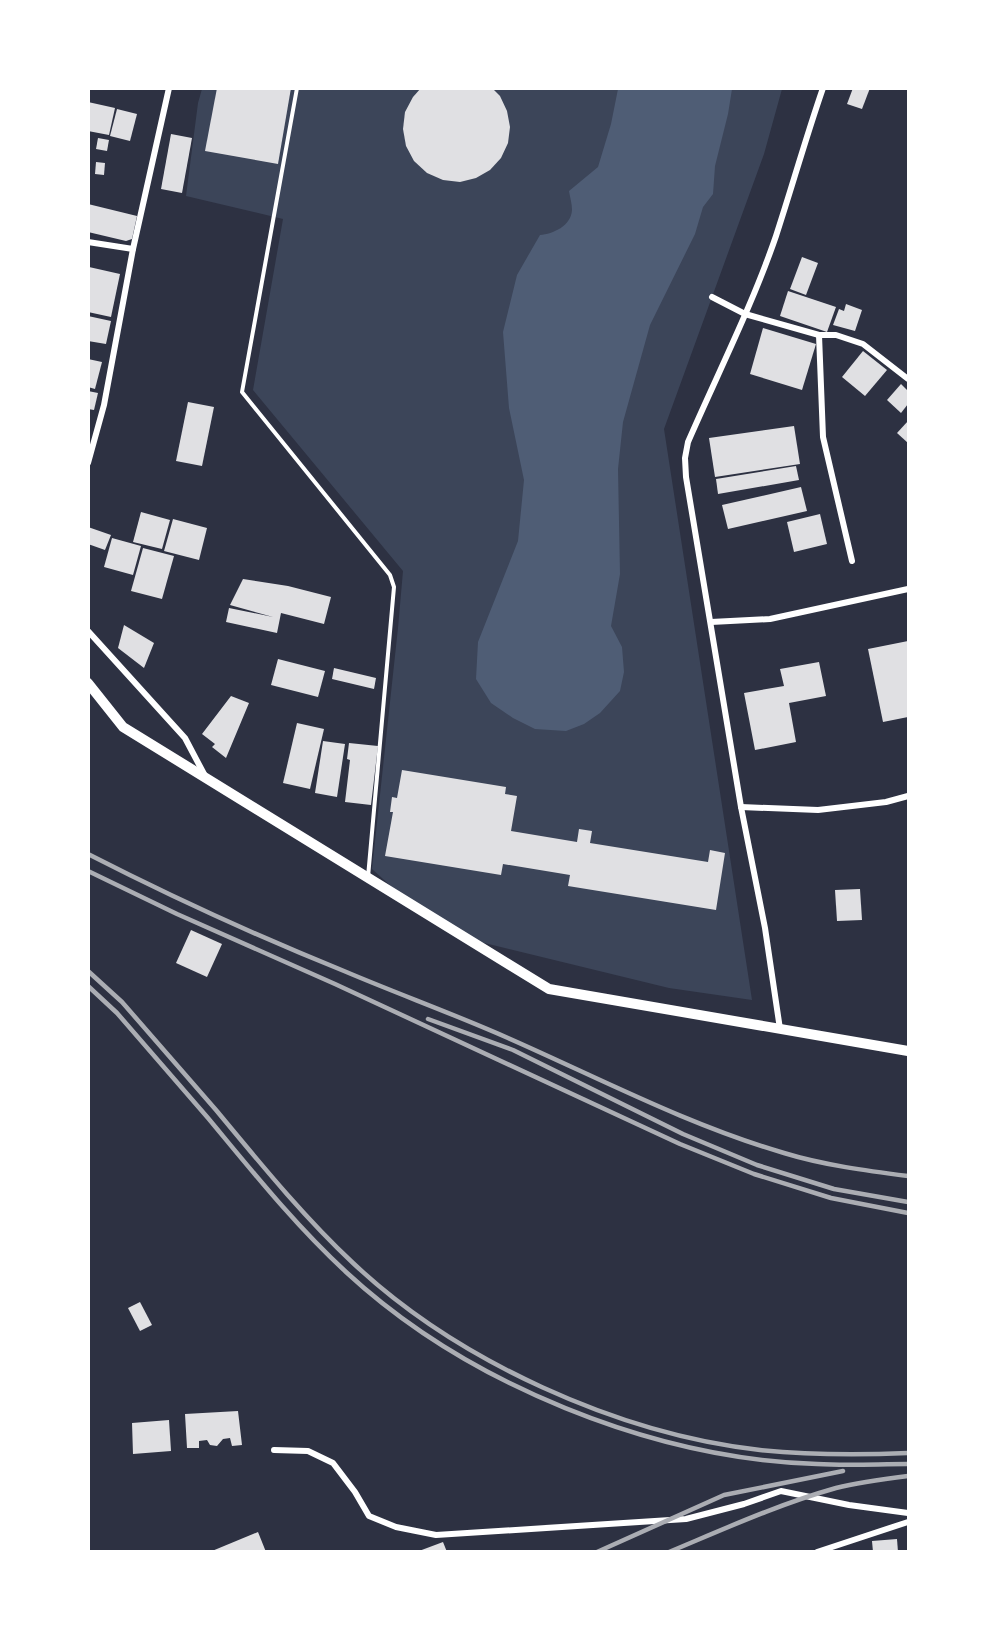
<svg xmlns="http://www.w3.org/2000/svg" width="997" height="1640" viewBox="0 0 997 1640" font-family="Rubik,sans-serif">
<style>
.green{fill:#3c4559}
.water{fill:#4f5d75}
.building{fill:#e0e0e3}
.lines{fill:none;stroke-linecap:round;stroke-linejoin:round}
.service{stroke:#fff;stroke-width:4}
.minor{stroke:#fff;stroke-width:6}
.primary{stroke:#fff;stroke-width:10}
.rail{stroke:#abadb3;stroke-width:4.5}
</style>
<rect width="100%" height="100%" fill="#2d3142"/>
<polygon class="green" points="202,89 782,89 764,154 664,429 752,1000 669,988 464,938 415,908 372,869 398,628 403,571 253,390 283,219 186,196 198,103"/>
<path class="water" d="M 618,89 L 732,89 L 728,114 L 715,166 L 713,194 L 703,207 L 695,234 L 650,325 L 623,422 L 618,469 L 620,574 L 611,626 L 622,647 L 624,672 L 620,691 L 600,713 L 584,724 L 566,731 L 535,729 L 513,718 L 491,703 L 476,679 L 478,642 L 518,541 L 524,480 L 509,408 L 503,332 L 517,275 L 540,235 C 553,234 571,226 572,210 C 572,204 570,197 569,191 L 598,167 L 611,124 Z"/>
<g class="building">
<polygon points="217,88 291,88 278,164 205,151"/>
<polygon points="421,88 492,88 500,96 507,111 510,127 508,143 501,158 490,170 476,178 460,182 443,180 427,173 414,161 406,146 403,129 405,112 413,97"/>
<polygon points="853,88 870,88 862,109 847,104"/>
<polygon points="88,102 115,108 109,135 88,131"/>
<polygon points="117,109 137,114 130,141 110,136"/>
<polygon points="171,134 192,138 182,193 161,189"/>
<polygon points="98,138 109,140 107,151 96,149"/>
<polygon points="96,162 105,163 104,175 95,174"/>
<polygon points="88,204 137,216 132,239 126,241 88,232"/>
<polygon points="802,257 818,263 806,295 790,289"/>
<polygon points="89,267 120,274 111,317 88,312"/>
<polygon points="788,291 836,307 827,332 780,316"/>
<polygon points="846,304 862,310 855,331 833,325 839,309 844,311"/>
<polygon points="88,316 111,321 106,344 88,341"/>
<polygon points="763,328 816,344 802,390 750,374"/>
<polygon points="863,351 887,370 865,396 842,377"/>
<polygon points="88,359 102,362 95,389 88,387"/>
<polygon points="901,384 908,391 908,404 901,413 887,400"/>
<polygon points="88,391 98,393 94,410 88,409"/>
<polygon points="188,402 214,407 202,466 176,461"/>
<polygon points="908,421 908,443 897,433"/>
<polygon points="794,426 800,464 715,477 709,438"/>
<polygon points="796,466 799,480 718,494 716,479"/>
<polygon points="801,487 807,511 728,529 722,505"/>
<polygon points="141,512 170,520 162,549 133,542"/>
<polygon points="820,514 827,544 794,552 787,522"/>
<polygon points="173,519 207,528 199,560 164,551"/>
<polygon points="88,527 111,535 105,550 88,544"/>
<polygon points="112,538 141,546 133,575 104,567"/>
<polygon points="143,548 174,556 162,599 131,591"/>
<polygon points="243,579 288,586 331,597 324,624 281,613 277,633 226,622 229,608 273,617 230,605"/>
<polygon points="124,625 154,643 144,668 118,648"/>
<polygon points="908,641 908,717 883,722 868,649"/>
<polygon points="278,659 325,671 318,697 271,685"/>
<polygon points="819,662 826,696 789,703 796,742 755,750 744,693 784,686 780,669"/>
<polygon points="334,668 376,678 374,689 332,679"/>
<polygon points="231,696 249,703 226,758 212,747 215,744 202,734"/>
<polygon points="297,723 324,729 310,789 283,783"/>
<polygon points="323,741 345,744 337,797 315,793"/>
<polygon points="349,743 378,746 371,805 345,802 350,760 347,759"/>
<polygon points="402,770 506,787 505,794 517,796 511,831 577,842 579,829 592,831 590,843 708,862 710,850 725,853 716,910 568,886 570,875 503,864 501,875 385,856 393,812 390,812 392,797 397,798"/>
<polygon points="860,889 862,920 837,921 835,890"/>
<polygon points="191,930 222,944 207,977 176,963"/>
<polygon points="140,1302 152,1325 140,1331 128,1308"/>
<polygon points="238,1411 242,1445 232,1446 230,1438 223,1439 217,1446 210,1445 207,1440 199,1441 199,1448 187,1448 185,1414"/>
<polygon points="169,1420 171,1451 133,1454 132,1423"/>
<polygon points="258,1532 266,1552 212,1552 212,1551"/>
<polygon points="897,1539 898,1552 873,1552 872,1541"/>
<polygon points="443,1542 447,1552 419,1552 419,1551"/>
</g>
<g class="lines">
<polyline class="service" points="297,88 242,392 390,575 394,587 368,877"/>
<g class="minor">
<polyline points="88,242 133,249"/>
<polyline points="712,297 745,314 819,335 836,335 863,344 908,379"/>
<polyline points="819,335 823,437 852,561"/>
<polyline points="88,463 104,405 133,249 169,88"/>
<polyline points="711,622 770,619 908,589"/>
<polyline points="88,631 185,738 204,774"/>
<polyline points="741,807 818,810 886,802 908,796"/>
<path d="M 780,1029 L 765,928 L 741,807 L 686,477 L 685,458 L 688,442 C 718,373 752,306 776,236 C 792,187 806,137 823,88"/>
<polyline points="274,1450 308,1451 333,1463 355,1492 369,1516 396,1527 436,1535 686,1519 744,1504 781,1491 849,1505 908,1513"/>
<polyline points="817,1552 908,1522"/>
</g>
<polyline class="primary" points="88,683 123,727 549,989 908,1051"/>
<g class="rail">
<path d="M 88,854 C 172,897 257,936 344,971 C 398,994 454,1014 508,1038 C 599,1078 688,1125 784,1153 C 823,1165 868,1171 908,1176"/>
<polyline points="88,871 177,914 335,984 680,1144 754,1174 831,1198 908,1213"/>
<path d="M 88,971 L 122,1002 C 153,1038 185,1074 216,1110 C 260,1163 303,1216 353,1263 C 457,1361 618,1434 760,1450 C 809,1455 859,1455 908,1453"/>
<path d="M 88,986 L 117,1013 C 147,1048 178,1083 208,1118 C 252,1171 295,1225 346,1272 C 467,1384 653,1459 817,1464 C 848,1466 878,1464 908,1464"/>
<polyline points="428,1019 513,1050 683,1134 757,1165 834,1189 908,1202"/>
<polyline points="597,1552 724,1495 843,1471"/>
<path d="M 669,1552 C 724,1529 779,1504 836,1488 C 860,1482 884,1479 908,1476"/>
</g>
</g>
<rect width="997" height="1640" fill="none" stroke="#ffffff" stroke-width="180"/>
</svg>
